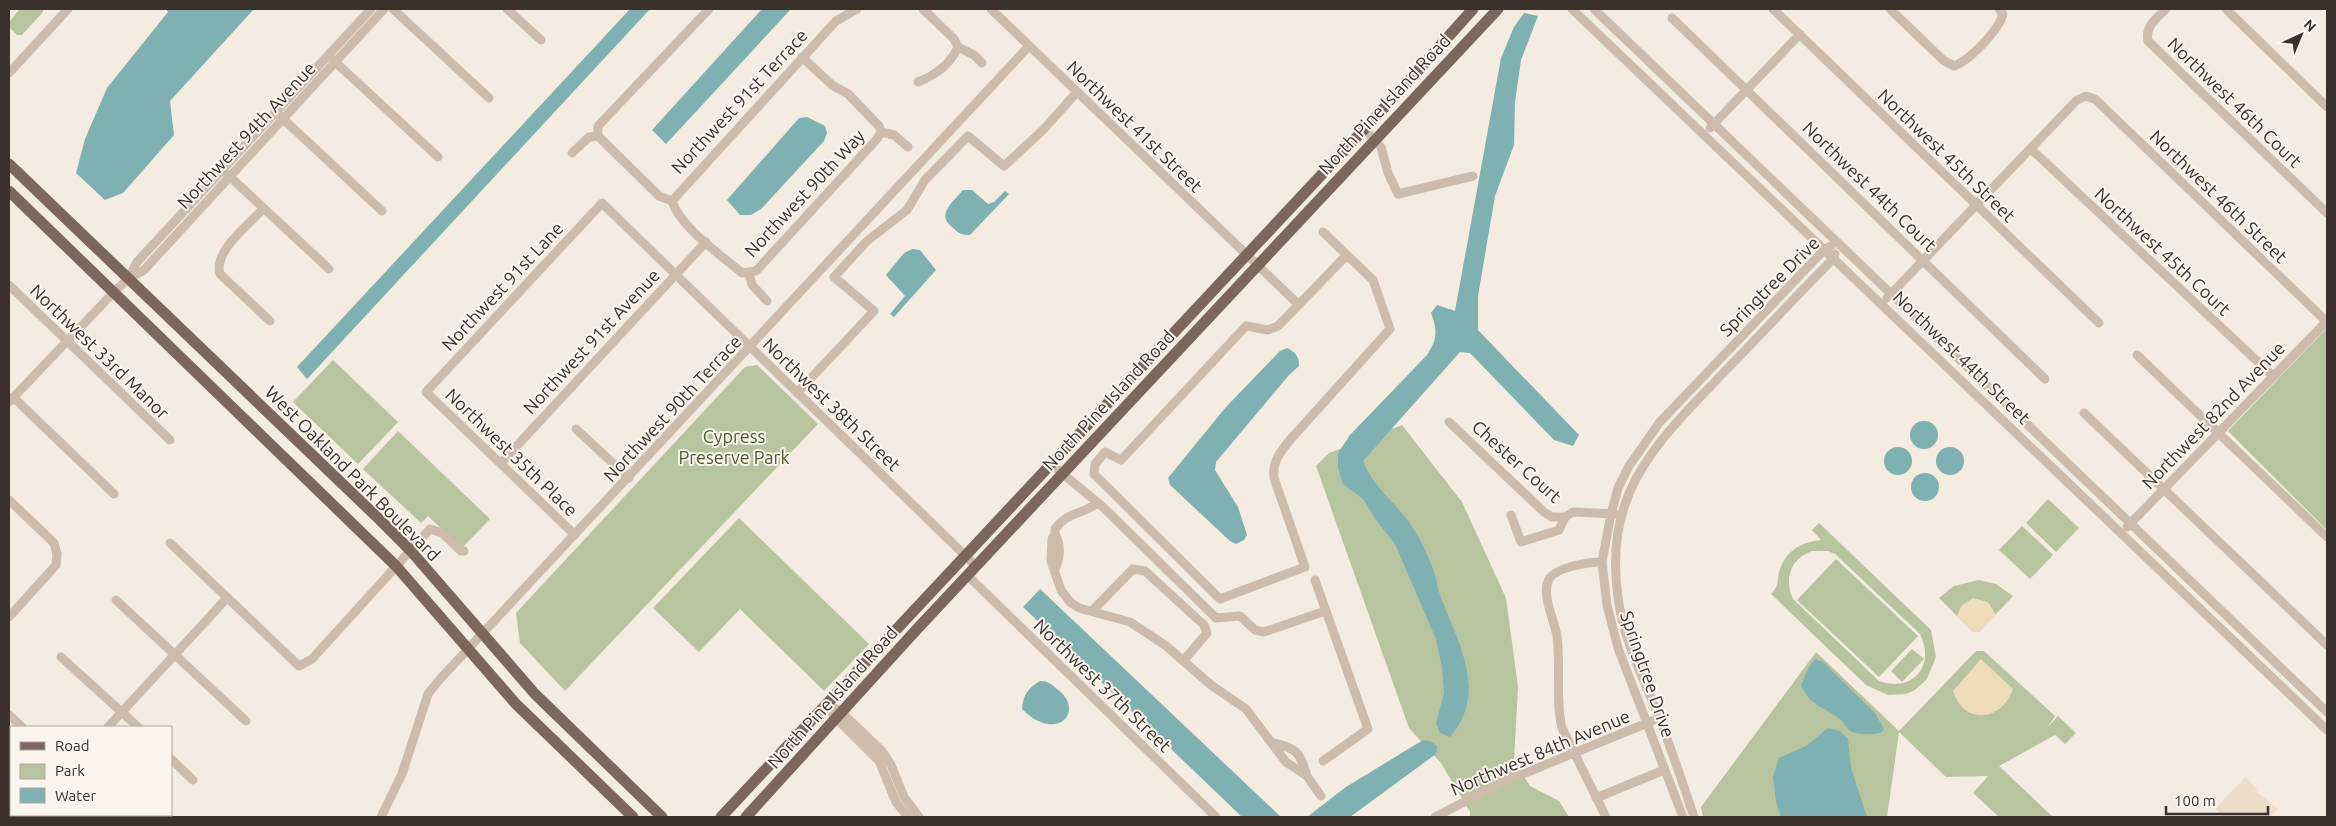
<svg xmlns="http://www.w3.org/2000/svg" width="2336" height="826" viewBox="0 0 2336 826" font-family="Ubuntu,sans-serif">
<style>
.green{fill:#b8c4a0;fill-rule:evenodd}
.sand{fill:#efdcb8}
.plaza{fill:#ecdcc8}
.water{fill:#7fb0b2}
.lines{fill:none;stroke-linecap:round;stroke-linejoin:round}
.minor{stroke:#cdbbac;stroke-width:9}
.major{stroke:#7d675c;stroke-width:11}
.labels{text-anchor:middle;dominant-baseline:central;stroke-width:4;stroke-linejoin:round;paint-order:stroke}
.street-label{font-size:18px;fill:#3b302b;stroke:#fbf5ee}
.park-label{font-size:18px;fill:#4a5a2e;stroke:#fbf5ee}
</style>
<rect width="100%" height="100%" fill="#f4ebe1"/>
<g class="green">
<polygon points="20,9 43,9 43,12 22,35 17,35 9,27 9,22"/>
<polygon points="2327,328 2327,530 2228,431"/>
<polygon points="333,360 398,422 358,464 293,402"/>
<polygon points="757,365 818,424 565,691 520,643 516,613 745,367"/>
<polygon points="1402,425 1462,502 1506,598 1518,687 1514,761 1530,786 1559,801 1569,817 1470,817 1470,812 1441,763 1409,728 1316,466 1329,453"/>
<polygon points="398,431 490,519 462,548 428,516 421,523 363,469"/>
<polygon points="2048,499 2079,528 2056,552 2026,523"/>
<polygon points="739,518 869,644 824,691 740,609 699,652 653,608"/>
<path d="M 1819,523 L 1931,630 L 1936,657 L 1927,679 L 1915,690 L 1906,694 L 1888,695 L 1866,685 L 1771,594 C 1779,586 1777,582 1779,572 C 1785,551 1801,542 1821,540 L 1812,530 ZM 1812,551 L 1828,551 L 1835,554 L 1920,634 C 1936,666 1912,693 1879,681 L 1793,599 C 1784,579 1790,559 1812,551 Z"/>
<polygon points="2022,526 2053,555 2030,579 1999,550"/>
<polygon points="1836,559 1918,636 1879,677 1797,600"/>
<polygon points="1979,580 1996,584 2013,596 1979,632 1973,632 1939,598 1954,586"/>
<polygon points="1912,649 1924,659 1902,682 1891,671"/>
<polygon points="1976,651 1984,651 2055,716 2047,728 2058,716 2076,733 2065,744 2055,735 1999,766 2053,817 1999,817 1973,793 1988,776 1946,777 1899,732 1887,817 1703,817 1701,807 1816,652 1899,731"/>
</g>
<g class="sand">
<polygon points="1973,598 1988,602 1996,615 1979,632 1973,632 1957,616 1961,606"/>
<path d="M 1981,659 L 2013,689 C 2002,721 1964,726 1953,691 Z"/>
</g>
<polygon class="plaza" points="2246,777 2257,790 2256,792 2278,809 2269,817 2224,817 2215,809"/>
<g class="water">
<polygon points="166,9 254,9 170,101 174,135 123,193 105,200 76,173 85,139 107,88 168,12"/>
<polygon points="630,9 650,9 307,379 297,367"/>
<polygon points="762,9 791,9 666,144 652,130"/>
<path d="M 1524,13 L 1538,16 L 1521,60 L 1515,102 L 1514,145 L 1495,196 L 1478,296 L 1478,330 L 1579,435 L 1573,446 L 1554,440 L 1470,353 L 1460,352 L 1363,461 C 1372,486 1396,503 1411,525 C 1420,538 1429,557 1434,572 C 1437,581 1438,590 1441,598 C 1459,644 1488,693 1450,737 L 1440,733 L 1436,723 L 1444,693 L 1442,668 L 1436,639 L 1395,544 L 1376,520 L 1363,499 L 1343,484 L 1338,468 L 1338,453 L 1350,435 L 1427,355 C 1437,340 1438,331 1431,313 L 1437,305 L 1455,311 L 1501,58 L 1514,27 Z"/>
<polygon points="807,117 825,126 827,133 824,141 761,209 751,215 740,215 727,200 799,118"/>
<path d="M 963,190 L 972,190 L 988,204 L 994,202 L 1005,191 L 1009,194 L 970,235 C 961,235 958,233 952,227 C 936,214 953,202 963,190 Z"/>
<polygon points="912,249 920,250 936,270 894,317 890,314 905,296 886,275 904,253"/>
<path d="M 1287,348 C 1295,352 1299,356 1299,366 L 1289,375 L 1216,462 L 1215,470 L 1238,507 L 1247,535 L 1244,540 L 1236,544 L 1230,541 L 1170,485 L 1168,478 L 1226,407 L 1280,351 Z"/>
<circle cx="1924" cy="435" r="14"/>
<circle cx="1898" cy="461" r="14"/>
<circle cx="1950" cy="461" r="14"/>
<circle cx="1925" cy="487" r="14"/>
<polygon points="1040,589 1281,817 1242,817 1023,607"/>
<path d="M 1815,659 L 1823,662 L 1875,713 L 1884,729 L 1882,732 C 1876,735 1859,735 1852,732 C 1847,729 1845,724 1841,720 C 1826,707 1810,707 1801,685 L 1809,667 Z"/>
<path d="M 1040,681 C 1048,681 1051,684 1057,689 C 1087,711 1056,744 1022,709 C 1023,695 1028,688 1040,681 Z"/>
<polygon points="1828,728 1840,731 1848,739 1851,768 1867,817 1781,817 1776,802 1773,777 1779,758 1806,746"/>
<polygon points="1423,740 1430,741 1437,746 1436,754 1350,817 1307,817 1346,787"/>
</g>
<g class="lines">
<g class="minor">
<polyline points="393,9 489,98"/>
<polyline points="507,9 541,40"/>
<polyline points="991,9 1298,304"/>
<polyline points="1572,9 2327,730"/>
<polyline points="1594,9 2327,712"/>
<polyline points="1773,9 2099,323"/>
<path d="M 1890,9 L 1943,60 L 1954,66 C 1969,61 1999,30 2003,14 L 1999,9"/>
<path d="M 2166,9 C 2156,19 2145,26 2148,41 L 2327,213"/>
<polyline points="2226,9 2327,107"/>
<polyline points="1672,18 2045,379"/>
<polyline points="958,47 974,55 982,63"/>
<polyline points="802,57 832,85 848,94 879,126 881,132"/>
<polyline points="332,59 438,157"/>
<polyline points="9,73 68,9"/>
<path d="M 918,82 C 936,75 950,65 958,47 L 954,39 L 923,9"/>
<polyline points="280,116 382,211"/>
<polyline points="1710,128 1800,34"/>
<polyline points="1364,129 1381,147 1388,173 1398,194 1473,176"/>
<polyline points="881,132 894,135 908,147"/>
<path d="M 598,136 L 659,196 L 672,201 C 680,227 720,254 742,273 L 756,271 L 877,139 L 881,132"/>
<polyline points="598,136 598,126 709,9"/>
<polyline points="2031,149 2273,376"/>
<polyline points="572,153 589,137 598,136"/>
<polyline points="227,174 329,269"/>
<polyline points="672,201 836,21 857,9"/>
<path d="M 263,209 C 248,225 213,252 220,274 L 270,321"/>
<path d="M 1323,232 L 1373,280 L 1390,329 L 1289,441 C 1279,454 1272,462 1274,478 L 1305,567 L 1220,599 L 1094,474 L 1095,464 L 1105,452 L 1121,460 L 1246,326 L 1268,330 L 1278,326 L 1343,259 L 1349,257"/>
<polyline points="749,273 752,285 767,301"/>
<polyline points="128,279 137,262 371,9"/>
<polyline points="9,285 170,440"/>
<polyline points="1887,298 2077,100 2086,96 2095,99 2327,322"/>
<polyline points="2137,355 2327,537"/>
<polyline points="797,393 874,311 834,277 867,241 907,210 925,180 968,136 1004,166 1043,130 1077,92"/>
<polyline points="13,397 114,494"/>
<polyline points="9,402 114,292 128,279 144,270 384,9"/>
<polyline points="2084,413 2327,645"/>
<polyline points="1449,422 1544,512 1552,517 1565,517"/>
<polyline points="576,429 629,478"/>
<polyline points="501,463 706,242"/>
<polyline points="1051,464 1104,508 1216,618 1240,616 1255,630 1264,632 1325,611"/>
<polyline points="9,500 54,543 57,554 56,565 9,617"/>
<path d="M 1096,504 C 1082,514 1066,513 1055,529 L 1055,534 L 1052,539 L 1051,561 L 1061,590 L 1070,602 L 1079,608 L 1130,622 L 1165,645 L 1211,685 L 1246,709 L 1286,762 L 1307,776 L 1321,796"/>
<polyline points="1511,515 1521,542 1559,530 1565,517 1573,512 1615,514"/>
<polyline points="2127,527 2327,321"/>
<polyline points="575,535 426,392 602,203 976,566"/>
<polyline points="170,543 299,666 312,659 430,529 442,533 461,551 464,551"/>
<path d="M 1602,562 C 1589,562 1556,567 1549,579 C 1541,595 1554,619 1557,636 C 1561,667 1555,699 1562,728 L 1606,817"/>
<path d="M 1055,569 C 1060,558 1061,545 1055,534"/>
<polyline points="967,575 1216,817"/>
<polyline points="1315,580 1368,729 1323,761"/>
<polyline points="116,600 246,721"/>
<polyline points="1093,610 1133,569 1145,571 1204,625 1207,633 1184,660"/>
<polyline points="61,657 138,727"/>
<polyline points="827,704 841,712 882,751 891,765 904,797 919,817"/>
<polyline points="9,715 22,727"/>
<polyline points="833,715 879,761 896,802 908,817"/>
<polyline points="108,727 227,598"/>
<path d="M 1271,742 C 1297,749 1299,750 1307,776"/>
<polyline points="171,759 193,780"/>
<polyline points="1596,798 1664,770"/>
<polyline points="114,815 116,817"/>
<polyline points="381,817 402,774 428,694 440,679 1029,46"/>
<polyline points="1435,817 1501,783 1652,721"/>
<polyline points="1683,817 1618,648 1607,605 1602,562 1611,514 1618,488 1629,466 1659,423 1825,249 1831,246"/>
<path d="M 1694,817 C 1683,784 1672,750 1659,718 C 1645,680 1625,644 1619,604 C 1601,492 1656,443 1727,369 C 1763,332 1798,294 1834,258 L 1835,254"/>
</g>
<g class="major">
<polyline points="9,164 377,517 410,550 535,694 662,817"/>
<polyline points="9,191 396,566 516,704 633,817"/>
<polyline points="721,817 1398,93 1473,9"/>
<polyline points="746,817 918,628 1498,9"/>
</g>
</g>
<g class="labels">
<g class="street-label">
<text transform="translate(739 101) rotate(-47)">Northwest 91st Terrace</text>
<text transform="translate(2235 102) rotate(44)">Northwest 46th Court</text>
<text transform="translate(1384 104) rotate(-47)">North Pine Island Road</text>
<text transform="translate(1135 126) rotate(44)">Northwest 41st Street</text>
<text transform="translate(246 135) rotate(-47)">Northwest 94th Avenue</text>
<text transform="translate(1947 155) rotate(44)">Northwest 45th Street</text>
<text transform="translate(1870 186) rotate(44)">Northwest 44th Court</text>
<text transform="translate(804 193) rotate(-47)">Northwest 90th Way</text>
<text transform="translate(2219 196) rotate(44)">Northwest 46th Street</text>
<text transform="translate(2163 251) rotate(43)">Northwest 45th Court</text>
<text transform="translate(502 286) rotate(-47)">Northwest 91st Lane</text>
<text transform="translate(1769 286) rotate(-45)">Springtree Drive</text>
<text transform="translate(591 341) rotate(-47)">Northwest 91st Avenue</text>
<text transform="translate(100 351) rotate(44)">Northwest 33rd Manor</text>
<text transform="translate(1962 357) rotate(44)">Northwest 44th Street</text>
<text transform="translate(1108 400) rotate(-47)">North Pine Island Road</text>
<text transform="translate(832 404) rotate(44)">Northwest 38th Street</text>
<text transform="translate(672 408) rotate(-47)">Northwest 90th Terrace</text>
<text transform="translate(2213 415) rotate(-46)">Northwest 82nd Avenue</text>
<text transform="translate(512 452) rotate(44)">Northwest 35th Place</text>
<text transform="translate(1517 461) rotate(42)">Chester Court</text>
<text transform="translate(353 473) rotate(45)">West Oakland Park Boulevard</text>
<text transform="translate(1648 674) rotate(71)">Springtree Drive</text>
<text transform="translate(1103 685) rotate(44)">Northwest 37th Street</text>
<text transform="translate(832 697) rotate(-48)">North Pine Island Road</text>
<text transform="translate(1540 752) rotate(-23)">Northwest 84th Avenue</text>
</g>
<g class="park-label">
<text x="734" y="436">Cypress<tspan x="734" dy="21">Preserve Park</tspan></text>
</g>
</g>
<rect width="2336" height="826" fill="none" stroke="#3b302b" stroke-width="20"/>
<rect x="10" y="726" width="162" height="90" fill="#fbf5ee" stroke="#aea6a0"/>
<rect x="20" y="742" width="25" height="8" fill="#7d675c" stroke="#aea6a0"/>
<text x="55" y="751" font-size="15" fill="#3b302b">Road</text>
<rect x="20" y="764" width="25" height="15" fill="#b8c4a0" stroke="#aea6a0"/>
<text x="55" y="776" font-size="15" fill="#3b302b">Park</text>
<rect x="20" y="788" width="25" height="15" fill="#7fb0b2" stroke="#aea6a0"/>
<text x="55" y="801" font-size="15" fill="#3b302b">Water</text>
<g transform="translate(2301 35) rotate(44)" stroke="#fbf5ee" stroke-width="4" paint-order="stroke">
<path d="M0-4L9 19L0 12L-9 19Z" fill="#3b302b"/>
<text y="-8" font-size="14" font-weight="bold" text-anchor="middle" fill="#3b302b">N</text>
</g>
<path d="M2166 806v8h102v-8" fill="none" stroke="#3b302b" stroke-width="2.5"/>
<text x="2174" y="806" font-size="15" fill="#3b302b" stroke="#fbf5ee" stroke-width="4" paint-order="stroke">100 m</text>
</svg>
